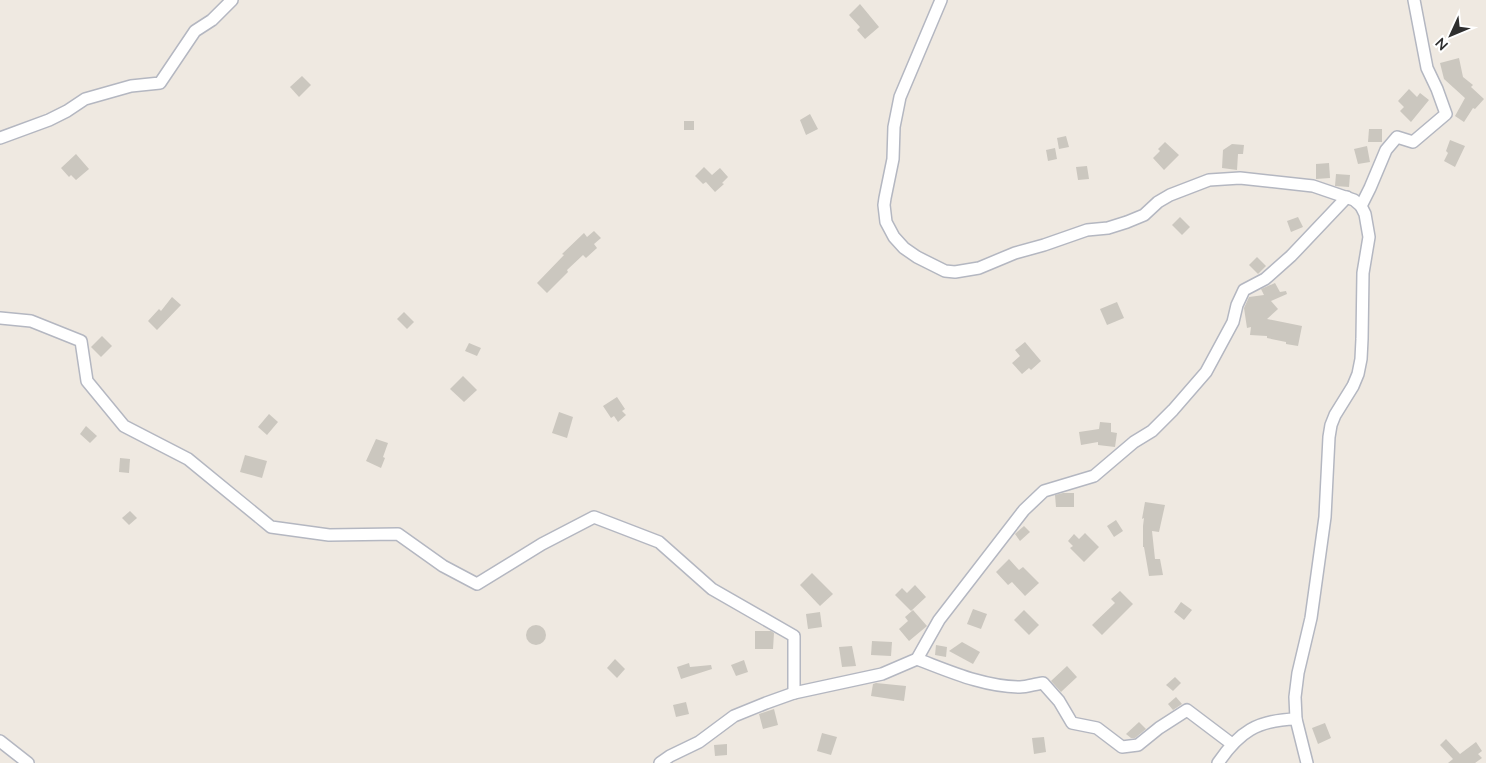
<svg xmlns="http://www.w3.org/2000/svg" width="1486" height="763" viewBox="0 0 1486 763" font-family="Lato,sans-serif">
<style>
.building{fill:#cbc7bf}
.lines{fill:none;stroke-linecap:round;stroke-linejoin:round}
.minor-casing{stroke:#b4b7c1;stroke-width:14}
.minor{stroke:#fff;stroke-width:11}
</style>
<rect width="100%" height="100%" fill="#efe9e1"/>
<g class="building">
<polygon points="860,4 879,27 865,39 857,30 860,27 849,15"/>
<polygon points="1459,58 1463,77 1473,85 1471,87 1484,99 1475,109 1473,108 1464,122 1455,116 1465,98 1444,79 1440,63"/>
<polygon points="302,76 311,85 299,97 290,87"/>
<polygon points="1409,89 1417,97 1420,93 1429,100 1411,122 1400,111 1404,107 1398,101"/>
<polygon points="810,114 818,129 806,135 800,120"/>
<rect x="684" y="121" width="10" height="9"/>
<polygon points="1369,129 1382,129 1382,142 1368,142"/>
<polygon points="1066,136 1069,147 1059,149 1057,138"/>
<polygon points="1450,140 1465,146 1455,167 1444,161 1448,153 1446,151"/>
<polygon points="1165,142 1179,155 1164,170 1153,158 1160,151 1158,149"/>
<polygon points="1232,144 1244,145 1243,154 1238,154 1237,170 1222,168 1223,150"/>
<polygon points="1367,146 1370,162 1358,164 1354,149"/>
<polygon points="1055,148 1057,159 1048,161 1046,150"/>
<polygon points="76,154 89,169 76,180 71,175 69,177 61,168"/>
<polygon points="1329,163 1330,178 1316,179 1316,164"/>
<polygon points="1087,166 1089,179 1078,180 1076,167"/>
<polygon points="704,167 712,175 720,168 728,177 722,183 724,184 715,192 706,182 703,184 695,176"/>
<polygon points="1336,174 1350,175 1349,187 1335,186"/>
<polygon points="1180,217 1190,227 1182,235 1172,225"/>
<polygon points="1298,217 1303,227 1291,232 1287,221"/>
<polygon points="594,231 601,238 594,244 597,248 586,258 583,255 567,270 568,272 547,293 537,283 564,255 562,254 584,233 587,237"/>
<polygon points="1257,257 1266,266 1258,274 1249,265"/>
<polygon points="1275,283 1280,292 1286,291 1287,294 1271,301 1278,309 1267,319 1302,326 1298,346 1286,344 1286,342 1267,338 1267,336 1250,335 1251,327 1247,328 1244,308 1249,297 1264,295 1261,289"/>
<polygon points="172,297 181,305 157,330 148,321 159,309 161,311"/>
<polygon points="1117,302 1124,318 1107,325 1100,309"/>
<polygon points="404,312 414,322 407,329 397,319"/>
<polygon points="102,336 112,346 101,357 91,347"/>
<polygon points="1025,342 1041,361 1031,370 1029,368 1022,374 1012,363 1020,356 1015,350"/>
<polygon points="469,343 481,348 477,356 465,351"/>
<polygon points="463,376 477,390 464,402 450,389"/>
<polygon points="617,397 625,409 622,411 626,415 618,422 614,416 611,418 603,406"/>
<polygon points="559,412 573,417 567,438 552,433"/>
<polygon points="269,414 278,422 267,435 258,427"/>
<polygon points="1100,422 1111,423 1111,432 1117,433 1115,447 1098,445 1098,442 1081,445 1079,432 1099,429"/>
<polygon points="86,426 97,436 90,443 80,434"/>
<polygon points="376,439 388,443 383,457 385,458 381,468 366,461"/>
<polygon points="245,455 267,461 262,478 240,472"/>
<polygon points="120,458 130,459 129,473 119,472"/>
<polygon points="1063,493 1074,493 1074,507 1056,507 1055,495"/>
<polygon points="1145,502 1165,505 1159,532 1152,531 1155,559 1160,559 1163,575 1149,576 1148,570 1144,547 1143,547 1143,526 1144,518 1142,519"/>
<polygon points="130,511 137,518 129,525 122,518"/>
<polygon points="1116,520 1123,531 1114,537 1107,526"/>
<polygon points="1024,526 1030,532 1020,541 1015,534"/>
<polygon points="1085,533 1099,547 1084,562 1070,548 1073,546 1068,541 1074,534 1079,539"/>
<polygon points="1009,559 1019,570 1023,567 1039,583 1025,596 1012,582 1008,585 996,572"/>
<polygon points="812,573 833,594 820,606 800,585"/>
<polygon points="915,585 926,597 911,611 895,595 902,588 907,593"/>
<polygon points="1120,591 1133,604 1102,635 1092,625 1115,603 1111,599"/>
<polygon points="1181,602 1192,610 1184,620 1174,612"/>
<polygon points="973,609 987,614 981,629 967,624"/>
<polygon points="913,610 927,626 909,641 899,629 908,621 905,617"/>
<polygon points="1024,610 1039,625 1029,635 1014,620"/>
<polygon points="820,612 822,627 808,629 806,614"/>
<circle cx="536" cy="635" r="10"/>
<polygon points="755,631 771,631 774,633 773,649 755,649"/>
<polygon points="872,641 892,642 891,656 871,655"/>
<polygon points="962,642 980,652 973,664 949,651"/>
<polygon points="936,645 947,647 946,657 935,655"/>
<polygon points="852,646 856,666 842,667 839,647"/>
<polygon points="615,659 625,669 617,678 607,668"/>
<polygon points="744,660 748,672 736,676 731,665"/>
<polygon points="689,663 690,667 711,665 712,669 681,679 677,667"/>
<polygon points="1067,666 1077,677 1061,692 1051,681"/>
<polygon points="1175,677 1181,683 1173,691 1166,685"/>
<polygon points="876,683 906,686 904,701 871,696 873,684"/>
<polygon points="1176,697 1182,704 1173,710 1168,704"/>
<polygon points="686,702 689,714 676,717 673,705"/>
<polygon points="774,709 778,725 763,729 759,714"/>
<polygon points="1139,722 1146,729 1135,738 1131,738 1126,734"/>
<polygon points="1325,723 1331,738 1318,744 1312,728"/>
<polygon points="822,733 837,737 831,755 817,751"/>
<polygon points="1044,737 1046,752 1034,754 1032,738"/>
<polygon points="1446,739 1460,754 1476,742 1482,751 1478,754 1482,758 1475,763 1448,763 1453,759 1440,745"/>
<polygon points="727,744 727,755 715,756 714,745"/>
</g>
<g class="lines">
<defs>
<g id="minor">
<polyline points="941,0 900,97 894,127 893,159 885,198 884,205 886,222 894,237 904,248 917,257 945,271 955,272 979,268 1015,253 1044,245 1087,230 1108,228 1127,222 1144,215 1158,202 1170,195 1209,180 1240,178 1313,186 1354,200 1361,206 1365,214 1369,237 1363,273 1362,339 1361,359 1358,374 1353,386 1335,415 1331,425 1329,437 1325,517 1311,618 1298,673 1295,697 1296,719 1307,763"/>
<polyline points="0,138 49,120 67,111 85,99 131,86 160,83 195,31 212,20 232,0"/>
<polyline points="1361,206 1370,188 1386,150 1397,137 1413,142 1446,114 1437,89 1427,68 1414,0"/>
<polyline points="0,318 31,321 81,341 87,381 124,426 188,459 271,527 329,535 398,534 443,566 477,584 542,544 594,517 659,542 712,589 794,636 794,693"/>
<path d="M 917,659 C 949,671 984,687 1020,687 C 1027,687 1035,684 1043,683 L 1059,701 L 1072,723 L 1097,728 L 1122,747 L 1138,745 L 1159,728 L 1187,710 L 1232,744"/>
<polyline points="0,741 28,763"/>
<polyline points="660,763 670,756 699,742 734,716 766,703 794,693 882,674 917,659 939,620 1024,510 1044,491 1094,476 1134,442 1152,431 1173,410 1206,372 1233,322 1237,305 1244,290 1265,279 1291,256 1347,197"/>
<path d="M 1218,763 C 1239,732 1257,720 1296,719"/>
</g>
</defs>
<use href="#minor" class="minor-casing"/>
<use href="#minor" class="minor"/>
</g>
<g transform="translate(1451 35) rotate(226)" stroke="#ffffff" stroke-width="4" paint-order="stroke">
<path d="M0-4L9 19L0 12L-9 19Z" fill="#2e2e2e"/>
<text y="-8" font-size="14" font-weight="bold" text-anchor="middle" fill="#2e2e2e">N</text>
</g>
</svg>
